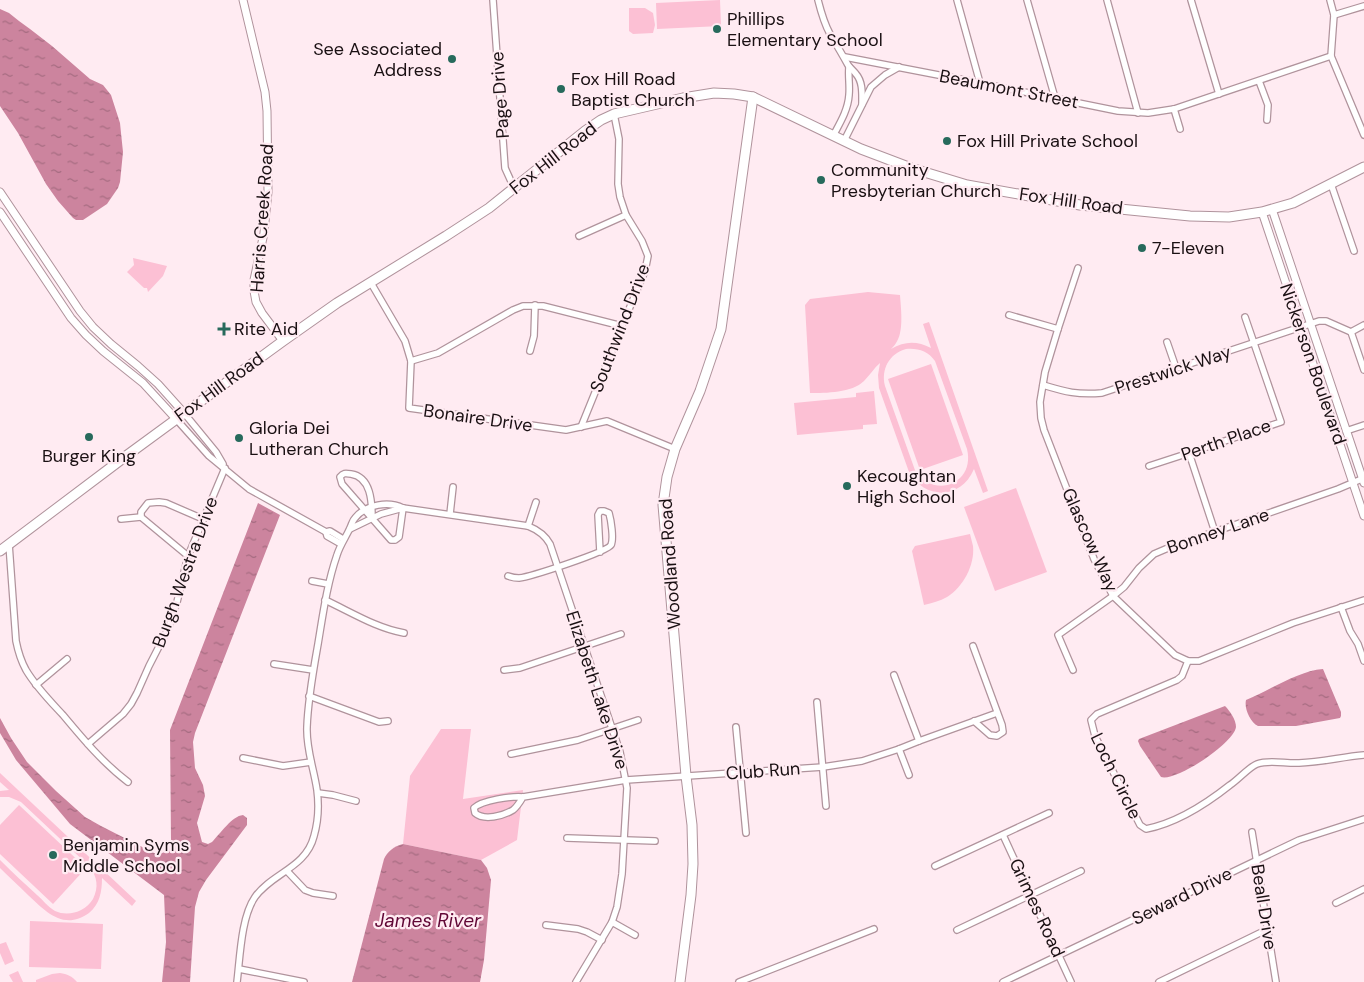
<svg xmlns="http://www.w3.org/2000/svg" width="1364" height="982" viewBox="0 0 1364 982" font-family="'DM Sans',sans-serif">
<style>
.green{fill:#fcc0d4;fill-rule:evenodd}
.water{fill:url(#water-ripples)}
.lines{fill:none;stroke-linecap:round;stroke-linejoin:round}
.minor-casing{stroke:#b0939c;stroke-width:8}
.tertiary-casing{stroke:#b0939c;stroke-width:9}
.secondary-casing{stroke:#b0939c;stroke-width:11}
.minor{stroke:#fff;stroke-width:5.5}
.tertiary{stroke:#fff;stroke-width:7}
.secondary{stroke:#fff;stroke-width:9}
.poi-dot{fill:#276a5c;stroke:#ffebf2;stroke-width:2}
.labels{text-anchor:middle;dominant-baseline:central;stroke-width:4.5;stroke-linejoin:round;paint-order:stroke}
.poi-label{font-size:18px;fill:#1a1013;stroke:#ffebf2;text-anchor:start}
.street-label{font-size:18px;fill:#1a1013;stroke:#ffebf2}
.water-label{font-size:19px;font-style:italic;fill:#600635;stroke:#ffebf2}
</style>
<defs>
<pattern id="water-ripples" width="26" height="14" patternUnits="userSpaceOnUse" patternTransform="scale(1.25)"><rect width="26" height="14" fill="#cc849e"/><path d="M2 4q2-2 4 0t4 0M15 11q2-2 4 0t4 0" fill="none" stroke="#a56b80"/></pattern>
</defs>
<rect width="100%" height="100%" fill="#ffebf2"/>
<g class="green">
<polygon points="720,0 721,26 657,29 656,3"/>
<polygon points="629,8 645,8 653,13 655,25 653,33 633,34 629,31"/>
<polygon points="133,258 167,266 163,276 148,292 147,288 144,288 127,272 134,265"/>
<path d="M 868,292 L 900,295 C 901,309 904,332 896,343 C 895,345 893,347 891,349 C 905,341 917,341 931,348 L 923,324 L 929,322 L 988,491 L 983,493 L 974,469 C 961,500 925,500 909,472 L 879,388 L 878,375 L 880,363 C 874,368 870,375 864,381 C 852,393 826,393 810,393 L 805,305 L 810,299 ZM 906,349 C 918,348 928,351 935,361 L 967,449 C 975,482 938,499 916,473 L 885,386 C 881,369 889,354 906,349 Z"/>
<polygon points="931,364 963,455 920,470 888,379"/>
<polygon points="874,391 877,424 863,425 863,429 797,435 794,403 856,397 856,393"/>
<polygon points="1016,488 1047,572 995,591 964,507"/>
<path d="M 970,534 C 971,538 972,542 973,546 C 975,565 963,587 947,597 C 940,601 932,603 924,605 L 912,551 L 915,546 Z"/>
<polygon points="441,729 471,729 463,799 523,790 517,840 481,860 403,844 410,776"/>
<path d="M 0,773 L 136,901 L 132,906 L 102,878 C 102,891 100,904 89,913 C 64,931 46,912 28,895 C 19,886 9,877 0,868 L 0,860 C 12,872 25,884 37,895 C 43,900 48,907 55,911 C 68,917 85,912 93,899 C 99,887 97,877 90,867 L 21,802 L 9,797 L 0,797 L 0,791 L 9,790 L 0,782 Z"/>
<polygon points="19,805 86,868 53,904 0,854 0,825"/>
<polygon points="30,921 103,924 101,969 29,967"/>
<polygon points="6,942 14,961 5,965 0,953 0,944"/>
<polygon points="18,971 23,982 13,982 9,975"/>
<path d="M 60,973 C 67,974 72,976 77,982 L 36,982 L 36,980 L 52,974 Z"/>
</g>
<g class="water">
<polygon points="0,9 9,13 19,21 30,29 52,46 90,79 103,85 111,95 120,123 121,133 123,152 120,182 118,188 107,204 83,220 76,220 73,218 58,201 46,184 18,133 0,106"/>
<path d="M 258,503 L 280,515 L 195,733 L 193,742 L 195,768 L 203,785 L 205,796 L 197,823 L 202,842 L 208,844 L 212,842 C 220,834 232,816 243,815 L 247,818 L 247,825 L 206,880 L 199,892 L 195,907 L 190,982 L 162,982 L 166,942 L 164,895 L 70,824 L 16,760 L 0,733 L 0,718 L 11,738 L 27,762 L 56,791 L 85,817 L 101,826 L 154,853 C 165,855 170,850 171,840 L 170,730 Z"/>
<path d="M 1323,669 L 1341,712 L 1341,716 L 1340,718 L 1296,726 L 1258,726 C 1250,722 1244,708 1246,700 C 1270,690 1298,671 1323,669 Z"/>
<path d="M 1225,706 C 1230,711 1236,720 1236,727 C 1234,743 1176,782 1161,777 L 1140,746 L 1138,741 L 1139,739 Z"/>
<path d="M 403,844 L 481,860 L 487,868 L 491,880 L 484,960 L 480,982 L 352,982 L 384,859 C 387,852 394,846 403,844 Z"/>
</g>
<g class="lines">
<defs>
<g id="minor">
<polyline points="493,0 505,168 514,188"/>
<path d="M 818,0 C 821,12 824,23 830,34 C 836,44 842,54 848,65 C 850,68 853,70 856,74 C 863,82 862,94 862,104"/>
<polyline points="957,0 980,83"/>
<polyline points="1027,0 1055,98"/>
<polyline points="1107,0 1138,113"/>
<polyline points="1191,0 1219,94"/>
<polyline points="1330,0 1334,15 1331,56 1364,135"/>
<polyline points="1334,15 1364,6"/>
<polyline points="845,57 980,83 1118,111 1148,113 1174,109 1331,56"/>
<polyline points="1259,81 1268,105 1267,120"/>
<polyline points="1174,109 1180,129"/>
<path d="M 833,136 C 840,123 848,110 849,95 C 850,85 848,77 849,67"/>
<polyline points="844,141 871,87 885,75 899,67"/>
<polyline points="1331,184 1354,251"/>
<polyline points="579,236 626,215"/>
<polyline points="1078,268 1058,329 1045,372 1040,402 1041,418 1044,430 1094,559 1113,596 1175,655 1188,661 1199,661 1293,623 1364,600"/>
<polyline points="371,283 405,341 411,361 409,408 566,430 607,421 675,449"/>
<polyline points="1009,315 1058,329"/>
<polyline points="1351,332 1364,370"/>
<polyline points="1167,342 1176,368"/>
<polyline points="530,351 534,336 535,305"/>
<polyline points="411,361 438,353 513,310 523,306 543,306 622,326"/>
<path d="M 1043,385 C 1066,392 1077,395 1102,393 L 1319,321 L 1326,321 L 1351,332 L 1364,325"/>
<polyline points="184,413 216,452 223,464"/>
<polyline points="176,419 209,456 249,489 326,532 330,531 343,539"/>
<polyline points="581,427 622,326 645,271 648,256 642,241 626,215 620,197 618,184 619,139 614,114"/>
<polyline points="1346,431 1364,425"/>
<polyline points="1189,453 1215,532"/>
<polyline points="1149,466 1189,453 1281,422 1245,317"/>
<polyline points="450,514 453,487"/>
<path d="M 372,518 C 372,502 371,477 351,474 C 345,473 343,473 340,477 L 342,484 L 391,540 L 395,540 L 399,537 L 403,508"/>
<polyline points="121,519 141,517"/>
<polyline points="528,526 536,502"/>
<polyline points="350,529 381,514 403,508"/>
<polyline points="326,532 327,536 341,544"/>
<path d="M 9,544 L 16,641 C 18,651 21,661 26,670 C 36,687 50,701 63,715 C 83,739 103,763 128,782"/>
<polyline points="188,556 141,517 141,512 148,503 159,502 166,503 203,519"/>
<path d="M 508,576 C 511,577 515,578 519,578 C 530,577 607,552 611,545 C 614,539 611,520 609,513 L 604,511 L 600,511 L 598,515 L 600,552"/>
<polyline points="312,581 328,584"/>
<path d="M 325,600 C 351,612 376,628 404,633"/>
<polyline points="1341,607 1350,631 1358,644 1364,661"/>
<polyline points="973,646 1002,725 1003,732 997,736 990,735 974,721"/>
<path d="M 1188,661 L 1182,676 L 1177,680 L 1097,714 L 1091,720 L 1095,736 L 1140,825 L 1146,829 C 1177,823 1206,804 1230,785 C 1238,780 1249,767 1257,764 C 1270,759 1286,764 1299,763 C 1321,762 1342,757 1364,755"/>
<polyline points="274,664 313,670"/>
<polyline points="504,670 520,668 621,634"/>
<polyline points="1073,670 1058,635 1113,596 1124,587 1139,568 1154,554 1168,548 1338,489 1364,478"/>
<polyline points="894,675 919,741"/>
<polyline points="36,685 67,659"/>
<polyline points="309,696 379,722 388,721"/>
<polyline points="817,702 826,806"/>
<polyline points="736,727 746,833"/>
<polyline points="88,744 123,714 131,704 137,693 149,666 169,627 177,602 188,556 225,468"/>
<polyline points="899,749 909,775"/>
<polyline points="511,754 578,740 638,720"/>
<polyline points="243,758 283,766 311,762"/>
<polyline points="318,793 333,795 356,801"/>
<path d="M 523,797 C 520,802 517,807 513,810 C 503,816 484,821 475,813 L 474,808 C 482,800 512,796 523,797 L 626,780 L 823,767 L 862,761 L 899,749 L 919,741 L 997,713"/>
<polyline points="1252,832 1276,982"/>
<polyline points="1003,835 1071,982"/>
<polyline points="567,838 655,841"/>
<polyline points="935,866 1049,813"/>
<polyline points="287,871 305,890 313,893 333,896"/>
<polyline points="1336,903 1364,889"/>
<polyline points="612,922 635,935"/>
<polyline points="546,925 578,929 587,932 602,940"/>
<polyline points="957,930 1081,871"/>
<polyline points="239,969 304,982"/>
<path d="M 237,982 C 240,958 241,917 255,897 C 272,873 306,868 314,836 C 318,822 319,805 317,790 C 314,769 306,749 307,727 C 308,699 313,672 318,644 C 323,614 327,584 337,555 C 340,545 346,537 350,528 C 352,524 352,521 355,518 C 366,504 389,501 403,508 L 528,526 C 538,530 545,535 550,544 L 620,752 L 627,788 L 622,874 L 617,907 L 612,922 L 576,982"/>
<polyline points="739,982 874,929"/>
<polyline points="1003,982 1299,840 1364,819"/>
<polyline points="1159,982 1268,929"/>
</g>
<g id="tertiary">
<polyline points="243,0 265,92 267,111 268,192 266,211 264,233 254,280 254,291 256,302 262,313 283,341"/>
<polyline points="0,192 80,311 93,327 111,344 138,366 158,384 184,413"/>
<polyline points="1272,209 1364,483"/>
<polyline points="0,212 71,318 86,335 103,351 143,383 176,419"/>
<polyline points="1262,212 1364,516"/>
</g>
<g id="secondary">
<polyline points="0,551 126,456 283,341 337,303 446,236 489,208 585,131 601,120 614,114 683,98 714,93 734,94 753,97 861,149 911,168 967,185 1080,205 1190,216 1229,217 1262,212 1293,203 1364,167"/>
<polyline points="680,982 691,895 693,864 692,825 686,776 663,505 667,477 675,449 700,391 721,329 753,97"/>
</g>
</defs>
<use href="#minor" class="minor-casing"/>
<use href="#tertiary" class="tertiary-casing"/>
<use href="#secondary" class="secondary-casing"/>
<use href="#minor" class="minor"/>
<use href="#tertiary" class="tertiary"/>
<use href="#secondary" class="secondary"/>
</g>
<g class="poi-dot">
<circle cx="717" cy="29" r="5"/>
<circle cx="452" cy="59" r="5"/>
<circle cx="561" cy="89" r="5"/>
<circle cx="947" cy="141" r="5"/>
<circle cx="821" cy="180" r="5"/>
<circle cx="1142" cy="248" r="5"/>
<path d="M221.5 321.5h5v5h5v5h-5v5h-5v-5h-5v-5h5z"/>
<circle cx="89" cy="437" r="5"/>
<circle cx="239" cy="438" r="5"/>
<circle cx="847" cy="486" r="5"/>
<circle cx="53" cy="855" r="5"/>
</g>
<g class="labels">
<g class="poi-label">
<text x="727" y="19">Phillips<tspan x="727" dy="21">Elementary School</tspan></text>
<text x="442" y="49" text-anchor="end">See Associated<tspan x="442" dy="21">Address</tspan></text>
<text x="571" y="79">Fox Hill Road<tspan x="571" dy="21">Baptist Church</tspan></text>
<text x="957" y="141">Fox Hill Private School</text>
<text x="831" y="170">Community<tspan x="831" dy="21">Presbyterian Church</tspan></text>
<text x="1152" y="248">7-Eleven</text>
<text x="234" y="329">Rite Aid</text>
<text x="249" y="428">Gloria Dei<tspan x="249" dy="21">Lutheran Church</tspan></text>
<text x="89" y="456" text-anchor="middle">Burger King</text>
<text x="857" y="476">Kecoughtan<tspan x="857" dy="21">High School</tspan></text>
<text x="63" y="845">Benjamin Syms<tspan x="63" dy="21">Middle School</tspan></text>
</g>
<g class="street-label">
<text transform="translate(1009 89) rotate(11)">Beaumont Street</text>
<text transform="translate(500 95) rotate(-94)">Page Drive</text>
<text transform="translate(553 158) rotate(-38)">Fox Hill Road</text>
<text transform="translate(1071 201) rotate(8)">Fox Hill Road</text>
<text transform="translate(262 218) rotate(-86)">Harris Creek Road</text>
<text transform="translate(620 328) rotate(-69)">Southwind Drive</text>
<text transform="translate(1313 364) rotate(71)">Nickerson Boulevard</text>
<text transform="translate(1173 370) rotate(-18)">Prestwick Way</text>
<text transform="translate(219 387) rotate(-36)">Fox Hill Road</text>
<text transform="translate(478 418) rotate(8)">Bonaire Drive</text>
<text transform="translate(1226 440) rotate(-19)">Perth Place</text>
<text transform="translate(1218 531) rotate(-19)">Bonney Lane</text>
<text transform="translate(1090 540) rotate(66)">Glascow Way</text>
<text transform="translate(670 564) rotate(-94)">Woodland Road</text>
<text transform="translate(185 572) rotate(-70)">Burgh Westra Drive</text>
<text transform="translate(597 690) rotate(72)">Elizabeth Lake Drive</text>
<text transform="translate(763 771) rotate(-4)">Club Run</text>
<text transform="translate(1116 776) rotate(64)">Loch Circle</text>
<text transform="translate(1182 896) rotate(-26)">Seward Drive</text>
<text transform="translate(1264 907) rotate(81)">Beall Drive</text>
<text transform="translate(1037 908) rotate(65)">Grimes Road</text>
</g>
<g class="water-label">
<text x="428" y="920">James River</text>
</g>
</g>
</svg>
